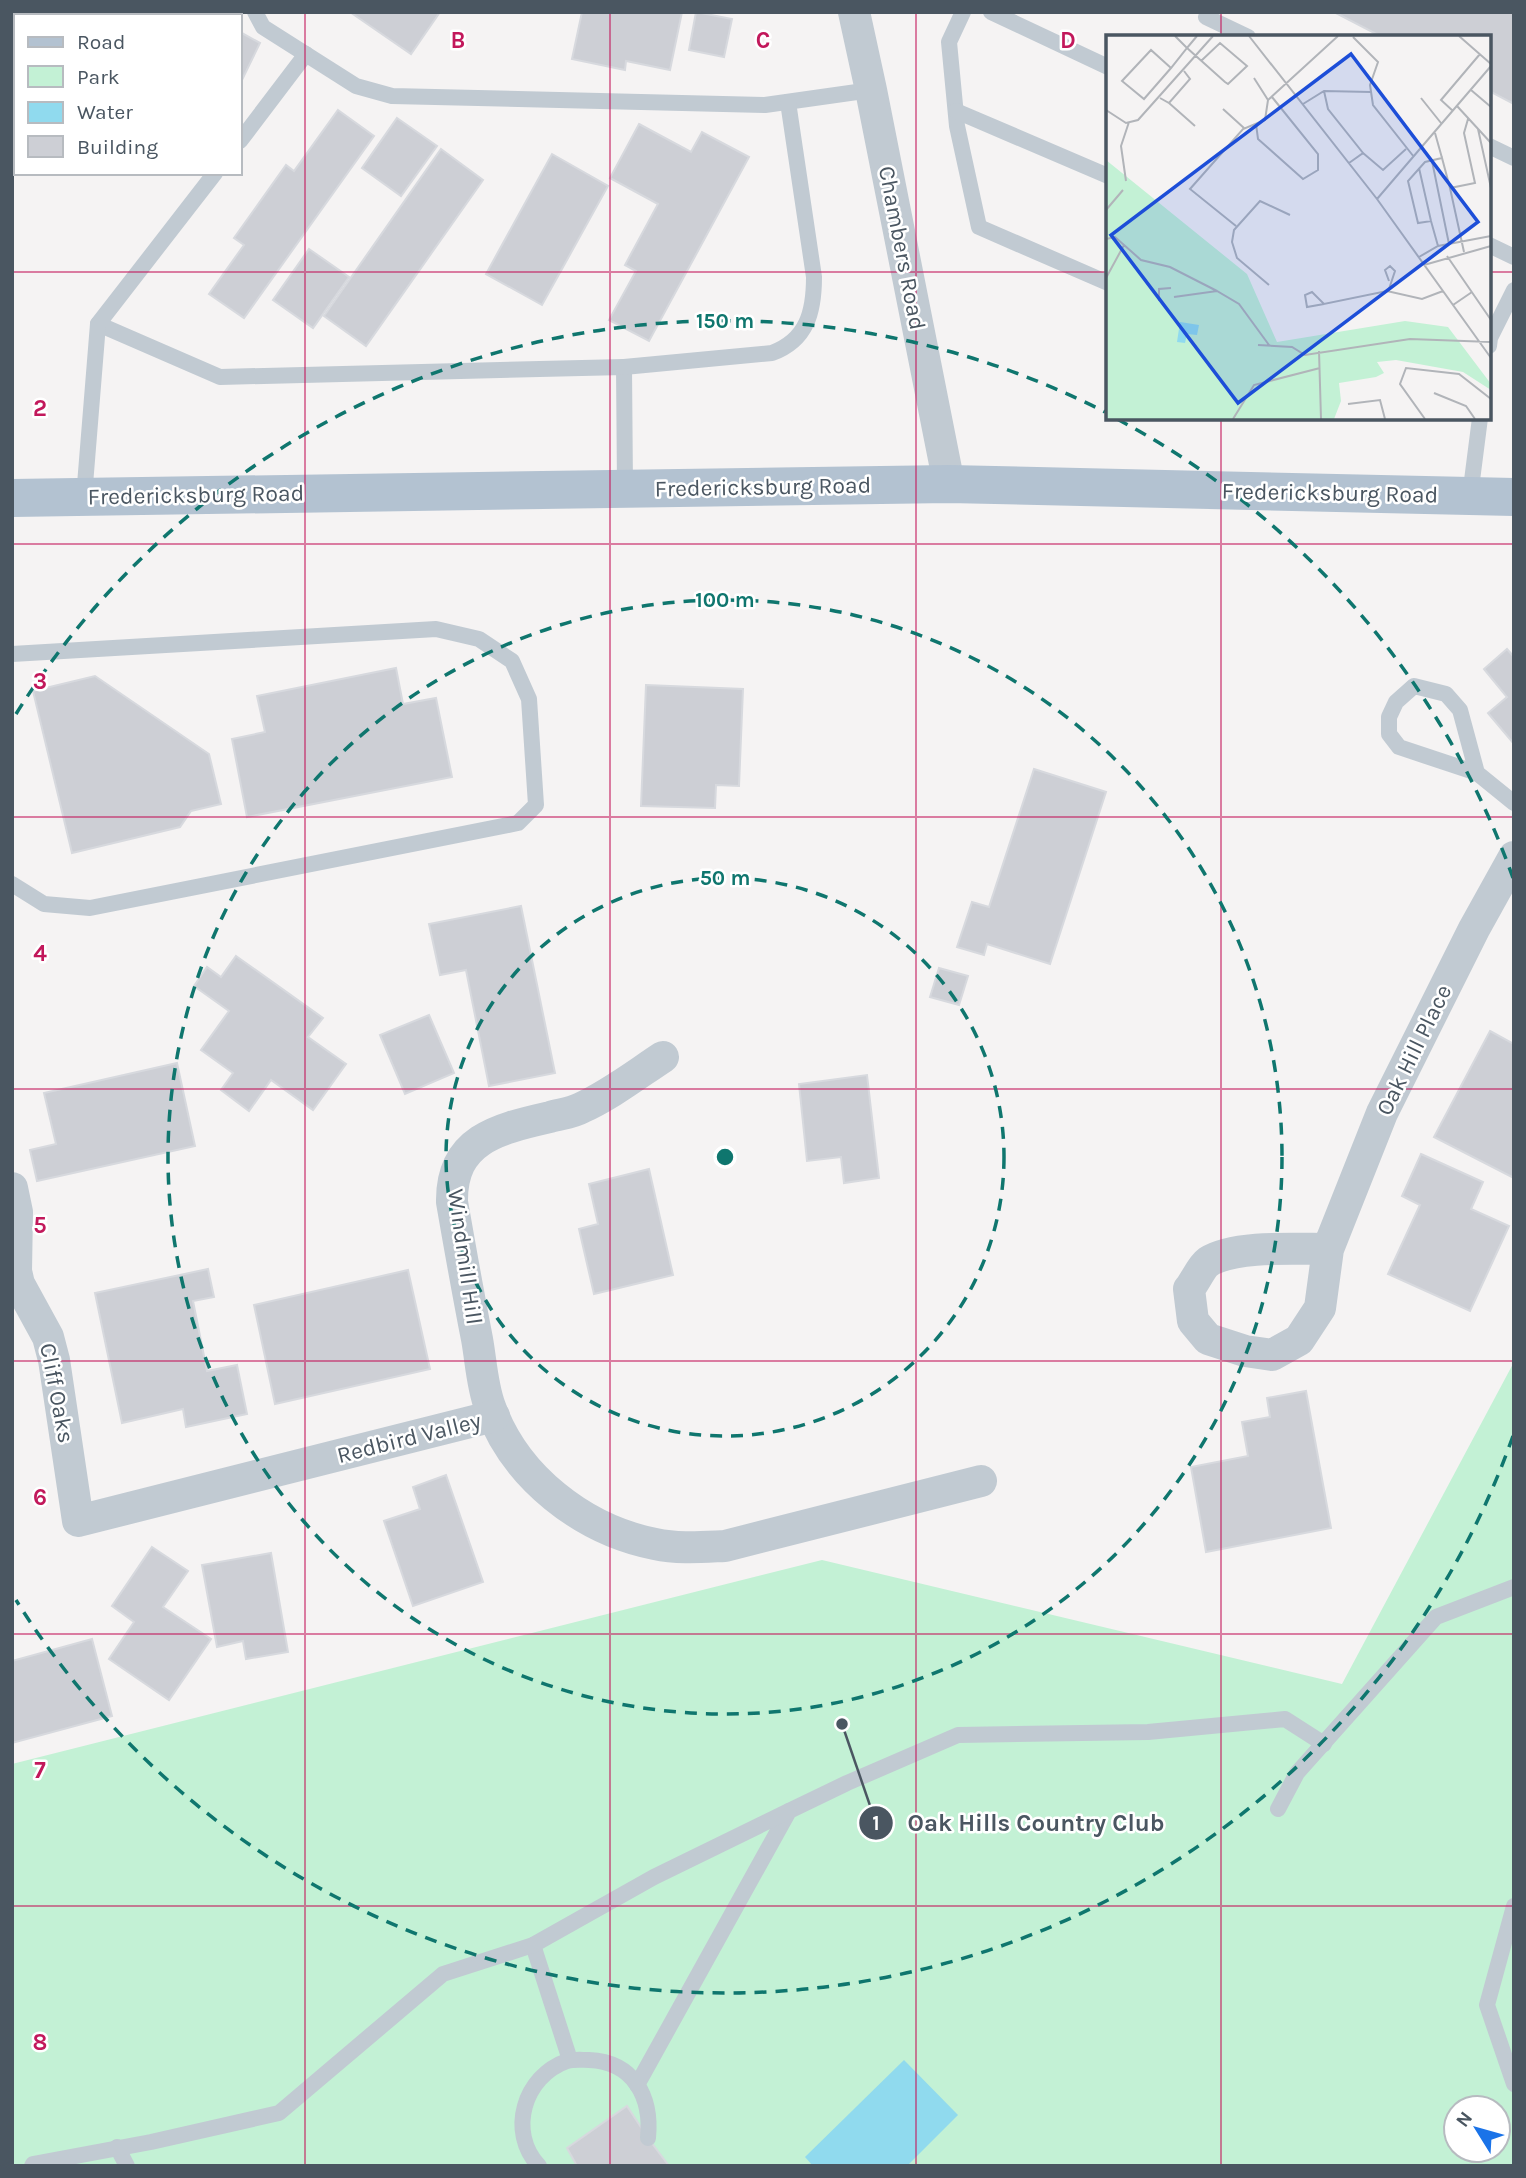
<svg xmlns="http://www.w3.org/2000/svg" width="1526" height="2178" viewBox="0 0 1526 2178" font-family="Karla,sans-serif">
<style>
.green{fill:#c3f1d5;fill-rule:evenodd}
.water{fill:#90daee}
.building{fill:#cdcfd5;stroke:#d7d9de;stroke-width:2}
.lines{fill:none;stroke-linecap:round;stroke-linejoin:round}
.lane{stroke:#c1cad2;stroke-width:16}
.street{stroke:#c1cad2;stroke-width:32}
.primary{stroke:#b3c2d1;stroke-width:38}
.grid{fill:none;stroke:#c2185b;stroke-width:2;stroke-opacity:0.55}
.ring{fill:none;stroke:#0f766e;stroke-width:3.5;stroke-dasharray:12 9}
.labels{text-anchor:middle;dominant-baseline:central;stroke-width:5;stroke-linejoin:round;paint-order:stroke}
.street-label{font-size:23px;fill:#4a5661;stroke:#fff}
.inset-road{fill:none;stroke:#b1b4b9;stroke-width:2}
.view{fill:#1d4ed8;fill-opacity:0.15;stroke:#1d4ed8;stroke-width:3.5}
.inset-edge{fill:none;stroke:#4a5661;stroke-width:3.5}
.grid-label{font-size:23px;text-anchor:middle;font-weight:bold;fill:#c2185b;stroke:#fff;stroke-width:5;stroke-linejoin:round;paint-order:stroke}
.centre{fill:#0f766e;stroke:#fff;stroke-width:3.5}
.ring-label{font-size:21px;text-anchor:middle;font-weight:bold;fill:#0f766e;stroke:#fff;stroke-width:5;stroke-linejoin:round;paint-order:stroke}
.leader{fill:none;stroke:#4a5661;stroke-width:2.5}
.callout-dot{fill:#4a5661;stroke:#fff;stroke-width:2.5}
.mark-label{font-size:21px;text-anchor:middle;font-weight:bold;fill:#fff}
.callout-label{font-size:24px;text-anchor:middle;font-weight:bold;fill:#4a5661;stroke:#fff;stroke-width:5;stroke-linejoin:round;paint-order:stroke}
</style>
<rect width="100%" height="100%" fill="#f5f3f3"/>
<path class="green" d="M 1514,1362 L 1514,2166 L 12,2166 L 12,1764 L 822,1560 L 1342,1684 ZM 1456,2108 L 1498,2108 L 1498,2150 L 1456,2150 Z"/>
<polygon class="water" points="904,2060 958,2115 907,2166 813,2166 805,2157"/>
<g class="building">
<polygon points="12,12 32,12 33,16 16,16 16,85 12,86"/>
<polygon points="83,12 144,12 142,16 88,16"/>
<polygon points="350,12 440,12 411,54"/>
<polygon points="582,12 682,12 670,70 626,61 625,70 572,59"/>
<polygon points="696,12 732,19 724,57 689,50"/>
<polygon points="1334,12 1514,12 1514,104 1489,91 1489,37 1382,37"/>
<polygon points="240,32 260,43 240,84"/>
<polygon points="338,110 374,136 244,318 209,294 244,245 234,238 286,165 294,171"/>
<polygon points="397,118 437,146 401,196 362,168"/>
<polygon points="639,124 691,152 702,132 749,157 649,341 609,320 636,271 625,265 658,204 610,178"/>
<polygon points="441,149 483,180 366,346 324,316"/>
<polygon points="552,154 608,186 542,305 486,274"/>
<polygon points="309,249 349,277 313,328 273,300"/>
<polygon points="1507,649 1514,657 1514,744 1488,713 1507,697 1484,669"/>
<polygon points="396,668 403,704 436,698 452,777 247,817 232,739 265,732 257,696"/>
<polygon points="95,676 209,754 221,804 191,811 180,827 72,853 33,691"/>
<polygon points="646,685 743,689 739,786 716,785 715,808 641,806"/>
<polygon points="1034,769 1106,792 1050,964 987,944 984,955 957,947 972,902 989,907"/>
<polygon points="521,906 555,1073 489,1086 466,970 440,975 429,924"/>
<polygon points="236,956 323,1018 308,1037 346,1064 313,1110 271,1080 249,1111 221,1090 233,1073 201,1050 229,1011 194,986 207,967 221,977"/>
<polygon points="939,968 968,976 959,1005 930,997"/>
<polygon points="429,1015 454,1073 405,1094 380,1035"/>
<polygon points="1490,1031 1514,1044 1514,1178 1434,1137"/>
<polygon points="177,1063 195,1146 37,1181 30,1150 56,1144 44,1093"/>
<polygon points="867,1075 879,1178 844,1183 841,1157 807,1161 799,1084"/>
<polygon points="1421,1154 1483,1182 1471,1209 1509,1226 1470,1311 1388,1274 1420,1205 1402,1196"/>
<polygon points="649,1169 673,1275 594,1294 579,1229 598,1224 589,1184"/>
<polygon points="208,1269 214,1297 193,1301 207,1371 237,1365 247,1414 186,1427 183,1409 122,1423 95,1293"/>
<polygon points="408,1270 430,1369 275,1404 254,1305"/>
<polygon points="1306,1391 1331,1528 1206,1552 1191,1467 1248,1456 1242,1422 1270,1417 1267,1398"/>
<polygon points="446,1475 483,1582 413,1606 384,1521 420,1509 413,1487"/>
<polygon points="152,1547 188,1571 163,1607 211,1639 169,1700 109,1659 134,1622 112,1606"/>
<polygon points="271,1553 288,1652 246,1659 243,1641 217,1647 202,1565"/>
<polygon points="92,1639 112,1716 12,1743 12,1661"/>
<polygon points="627,2106 648,2138 669,2166 577,2166 567,2148"/>
</g>
<g class="lines">
<g class="lane">
<polyline points="255,12 263,27 356,86 392,96 765,105 871,90"/>
<polyline points="963,12 949,42 957,126 979,227 1108,283"/>
<polyline points="991,12 1108,67"/>
<polyline points="1206,17 1248,37"/>
<polyline points="956,111 1108,176"/>
<polyline points="240,141 306,54"/>
<polyline points="1489,146 1514,158"/>
<polyline points="1489,245 1514,257"/>
<polyline points="98,324 220,377 624,367 625,488"/>
<polyline points="1489,346 1490,338 1514,290"/>
<path d="M 624,367 L 772,353 C 807,340 814,312 814,277 L 788,102"/>
<polyline points="1470,496 1480,418"/>
<polyline points="84,497 98,324 215,173"/>
<polyline points="12,654 436,629 479,639 512,661 529,699 536,805 518,823 90,908 44,904 12,884"/>
<polyline points="1477,773 1460,710 1446,694 1414,686 1396,702 1389,717 1389,734 1399,747 1477,773 1514,803"/>
<polyline points="1278,1809 1297,1773 1436,1617 1514,1587"/>
<polyline points="1514,1906 1487,2005 1514,2084"/>
<polyline points="533,1945 570,2060"/>
<polyline points="637,2085 789,1811 847,1783 958,1735 1148,1732 1285,1719 1324,1744"/>
<polyline points="117,2147 127,2166"/>
<polyline points="32,2166 33,2164 151,2142 279,2113 443,1974 533,1945 654,1877 789,1811"/>
<path d="M 539,2166 C 507,2132 524,2076 567,2061 C 574,2059 582,2060 589,2060 C 634,2062 652,2097 648,2138"/>
</g>
<g class="street">
<polyline points="854,12 871,90 949,484"/>
<path d="M 663,1057 C 637,1074 610,1095 581,1108 C 572,1113 560,1114 550,1117 C 498,1129 451,1139 452,1202 C 460,1248 468,1293 477,1339 C 481,1361 482,1386 490,1407 C 515,1477 583,1530 655,1544 C 678,1549 702,1547 725,1546 L 981,1481"/>
<polyline points="12,1188 17,1212 16,1271 19,1284 48,1337 54,1360 78,1521 494,1416"/>
<path d="M 1328,1249 C 1297,1249 1234,1245 1208,1262 C 1201,1267 1195,1282 1189,1289 L 1193,1321 L 1208,1339 L 1245,1351 L 1272,1355 L 1299,1340 L 1320,1308 L 1328,1249 L 1382,1113 L 1474,929 L 1514,857"/>
</g>
<polyline class="primary" points="12,498 949,484 1514,497"/>
</g>
<path class="grid" d="M 305,12 L 305,2166M 610,12 L 610,2166M 916,12 L 916,2166M 1221,12 L 1221,37M 12,272 L 1108,272M 1489,272 L 1514,272M 1221,418 L 1221,2166M 12,544 L 1514,544M 12,817 L 1514,817M 12,1089 L 1514,1089M 12,1361 L 1514,1361M 12,1634 L 1514,1634M 12,1906 L 1514,1906"/>
<g class="ring">
<circle cx="725" cy="1157" r="279"/>
<circle cx="725" cy="1157" r="557"/>
<path d="M1513 1436A836 836 0 0 1 16 1600M16 714A836 836 0 0 1 1105 412M1117 419A836 836 0 0 1 1513 878"/>
</g>
<g class="labels">
<g class="street-label">
<text transform="translate(902 248) rotate(79)">Chambers Road</text>
<text transform="translate(763 487) rotate(-1)">Fredericksburg Road</text>
<text transform="translate(1330 493) rotate(1)">Fredericksburg Road</text>
<text transform="translate(196 495) rotate(-1)">Fredericksburg Road</text>
<text transform="translate(1414 1050) rotate(-64)">Oak Hill Place</text>
<text transform="translate(465 1257) rotate(82)">Windmill Hill</text>
<text transform="translate(57 1393) rotate(79)">Cliff Oaks</text>
<text transform="translate(409 1438) rotate(-14)">Redbird Valley</text>
</g>
</g>
<g transform="translate(1106 35)">
<rect width="385" height="385" fill="#f5f3f3"/>
<path d="M 0,125 L 141,239 L 171,307 L 299,286 L 342,292 L 385,349 L 385,355 L 357,337 L 290,325 L 271,327 L 278,338 L 270,342 L 233,348 L 235,366 L 228,384 L 0,384 Z" fill="#c3f1d5"/>
<path d="M 74,287 L 93,290 L 91,300 L 81,299 L 79,308 L 71,307 Z" fill="#90daee"/>
<path class="inset-road" d="M 69,1 L 81,13 L 91,1M 143,1 L 271,164 L 385,323M 353,1 L 385,29M 247,2 L 272,27 L 264,50 L 267,70 L 308,122M 65,33 L 45,15 L 16,46 L 38,64 L 65,33 L 81,13 L 119,47 L 122,49 L 141,31 L 114,8 L 95,26M 148,43 L 162,65M 365,55 L 385,72M 218,56 L 222,74 L 257,118 L 243,128M 54,63 L 63,68 L 84,44 L 78,36M 315,63 L 335,88M 63,68 L 89,91M 197,69 L 218,56 L 265,57M 351,71 L 385,108M 117,74 L 138,93M 0,75 L 20,88 L 32,85 L 107,1M 347,76 L 335,65 L 374,19M 150,89 L 152,104 L 197,144 L 212,135 L 212,119 L 166,62M 372,94 L 385,153M 329,98 L 336,123M 257,118 L 277,135 L 300,114M 326,126 L 343,209M 313,133 L 325,186M 20,146 L 15,111 L 23,87M 344,153 L 358,217M 271,164 L 385,31M 0,175 L 17,155M 130,191 L 84,154 L 137,94 L 159,85 L 162,65 L 232,1M 0,204 L 9,202 L 35,225 L 64,232 L 111,256M 332,211 L 325,186 L 312,188 L 302,146 L 319,127 L 336,123 L 344,153 L 369,148 L 358,98 L 362,84M 341,221 L 385,285M 313,222 L 332,211 L 385,201M 318,230 L 385,211M 0,243 L 18,210M 163,250 L 131,223 L 126,207 L 128,195 L 154,166 L 184,180M 282,257 L 289,236 L 284,231 L 279,235 L 283,246M 68,262 L 111,256 L 133,269 L 163,310M 53,266 L 53,254 L 65,253M 218,269 L 201,272 L 199,260 L 206,257 L 218,269 L 281,256 L 316,264 L 337,256M 347,270 L 366,257M 152,310 L 186,312 L 199,320 L 304,304 L 385,307M 213,316 L 215,384M 328,358 L 360,371 L 369,384M 242,369 L 274,365 L 279,384M 127,384 L 148,350 L 214,333M 319,384 L 294,349 L 300,333 L 353,339 L 385,364"/>
<path class="view" d="M 245,19 L 372,187 L 132,368 L 5,200 Z"/>
<rect width="385" height="385" class="inset-edge"/>
</g>
<g class="grid-label">
<text x="458" y="48">B</text>
<text x="763" y="48">C</text>
<text x="1068" y="48">D</text>
<text x="40" y="416">2</text>
<text x="40" y="689">3</text>
<text x="40" y="961">4</text>
<text x="40" y="1233">5</text>
<text x="40" y="1505">6</text>
<text x="40" y="1778">7</text>
<text x="40" y="2050">8</text>
</g>
<circle cx="725" cy="1157" r="10" class="centre"/>
<g class="ring-label">
<text x="725" y="328">150 m</text>
<text x="725" y="607">100 m</text>
<text x="725" y="885">50 m</text>
</g>
<path class="leader" d="M842 1724L876 1823"/>
<g class="callout-dot">
<circle cx="842" cy="1724" r="7"/>
<circle cx="876" cy="1823" r="18"/>
</g>
<g class="mark-label">
<text x="876" y="1830">1</text>
</g>
<g class="callout-label">
<text x="1036" y="1831">Oak Hills Country Club</text>
</g>
<rect width="1526" height="2178" fill="none" stroke="#4a5661" stroke-width="28"/>
<rect x="14" y="14" width="228" height="161" fill="#ffffff" stroke="#b7bbc0" stroke-width="2"/>
<rect x="28" y="37" width="35" height="10" fill="#b3c2d1" stroke="#b7bbc0" stroke-width="2"/>
<text x="77" y="49" font-size="21" fill="#4a5661">Road</text>
<rect x="28" y="66" width="35" height="21" fill="#c3f1d5" stroke="#b7bbc0" stroke-width="2"/>
<text x="77" y="84" font-size="21" fill="#4a5661">Park</text>
<rect x="28" y="102" width="35" height="21" fill="#90daee" stroke="#b7bbc0" stroke-width="2"/>
<text x="77" y="119" font-size="21" fill="#4a5661">Water</text>
<rect x="28" y="136" width="35" height="21" fill="#cdcfd5" stroke="#b7bbc0" stroke-width="2"/>
<text x="77" y="154" font-size="21" fill="#4a5661">Building</text>
<g transform="translate(1477 2129) rotate(307)"><circle r="33" fill="#ffffff" stroke="#b7bbc0" stroke-width="2"/>
<path d="M0-5L12 26L0 18L-12 26Z" fill="#1a73e8"/>
<text y="-10" font-size="19" font-weight="bold" text-anchor="middle" fill="#4a5661">N</text>
</g>
</svg>
